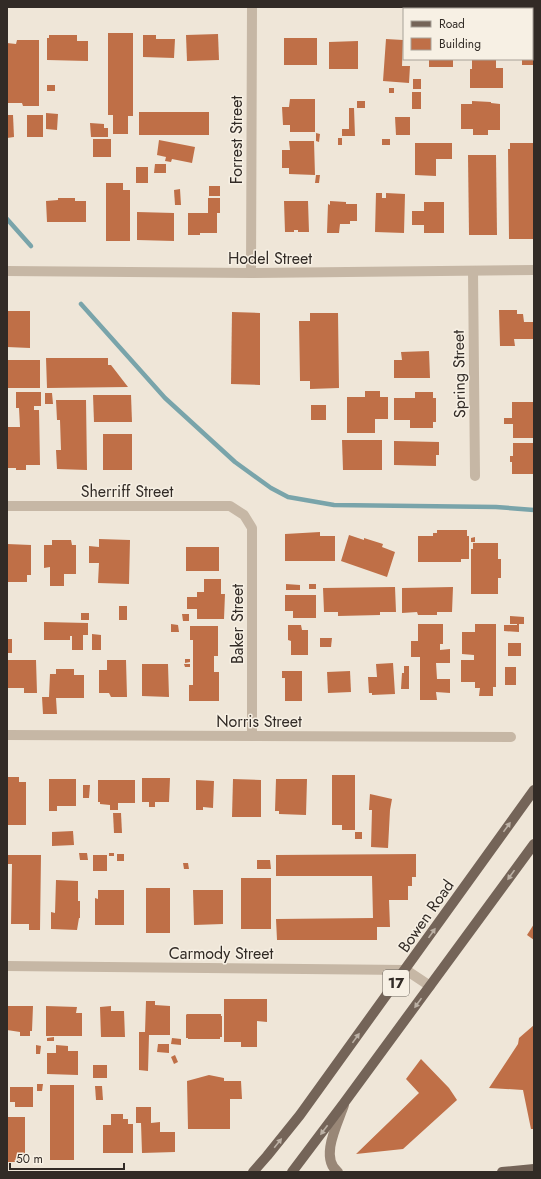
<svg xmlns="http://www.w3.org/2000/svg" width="541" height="1179" viewBox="0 0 541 1179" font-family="Jost,sans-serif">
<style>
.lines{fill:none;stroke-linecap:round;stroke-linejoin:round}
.stream{stroke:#79a4aa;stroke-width:4.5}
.building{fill:#bf6f47}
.street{stroke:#c6b7a5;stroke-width:10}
.secondary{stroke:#998777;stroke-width:10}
.primary{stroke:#746458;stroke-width:10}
.oneway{fill:#bcb1a5}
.labels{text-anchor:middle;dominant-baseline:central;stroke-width:3;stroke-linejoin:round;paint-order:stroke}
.shield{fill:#f7f0e4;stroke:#6d665f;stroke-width:1}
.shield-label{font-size:15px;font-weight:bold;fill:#322b26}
.street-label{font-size:16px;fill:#322b26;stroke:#f7f0e4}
</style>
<rect width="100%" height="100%" fill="#efe6d8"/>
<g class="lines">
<g class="stream">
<polyline points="7,219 31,246"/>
<polyline points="81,304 165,398 235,462 271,488 288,497 334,505 496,507 534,510"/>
</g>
</g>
<g class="building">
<polygon points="108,33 133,33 133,116 128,116 128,134 113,134 113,115 108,115"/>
<polygon points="218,34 219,60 187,61 186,35"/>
<rect x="532" y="34" width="2" height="24"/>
<polygon points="49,35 77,35 77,41 88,41 88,61 47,60 47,38 49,38"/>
<polygon points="143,35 156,35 156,39 175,39 174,58 143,57"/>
<rect x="284" y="38" width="33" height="27"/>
<polygon points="386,39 403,40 402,66 410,66 409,83 383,81"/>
<polygon points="17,40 39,40 39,106 23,106 22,103 7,103 7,43 16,44"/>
<polygon points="358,41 358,69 329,69 329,42"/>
<rect x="429" y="59" width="24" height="8"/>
<polygon points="472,59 496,59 496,68 503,68 503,88 470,88 470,69 472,69"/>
<rect x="522" y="59" width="11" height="6"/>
<rect x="413" y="79" width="8" height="10"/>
<rect x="47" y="85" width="8" height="6"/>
<rect x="389" y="88" width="5" height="5"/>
<rect x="412" y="92" width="9" height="17"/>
<polygon points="290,99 315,99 315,132 290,132 290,125 283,125 282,107 289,107"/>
<rect x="357" y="101" width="8" height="7"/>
<polygon points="472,101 491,102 491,103 500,104 500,130 488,130 488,135 473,135 473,129 461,129 461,104 472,104"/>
<polygon points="349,108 354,108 355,136 342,136 342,129 349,129"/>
<rect x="139" y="112" width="70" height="23"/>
<polygon points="46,113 58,114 57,130 46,129"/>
<polygon points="7,115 13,115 14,137 7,138"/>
<rect x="27" y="115" width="16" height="22"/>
<polygon points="395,117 410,117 410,135 396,135"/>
<polygon points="90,123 104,124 104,128 108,128 108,137 91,137"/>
<polygon points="316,133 320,134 319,142 316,141"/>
<rect x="338" y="138" width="4" height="7"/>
<rect x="93" y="139" width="18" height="18"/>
<rect x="382" y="139" width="8" height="6"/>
<polygon points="159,140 195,147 192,163 172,159 171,162 165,161 166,157 157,155"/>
<polygon points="289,141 314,141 315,175 289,174 289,168 282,168 282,150 290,150"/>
<polygon points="415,143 452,143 452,159 436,159 436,176 415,175"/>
<polygon points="510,143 534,143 534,239 509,239 508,149 510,149"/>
<polygon points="468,155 496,155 497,235 469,235"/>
<polygon points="155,164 166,164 166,173 154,173"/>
<rect x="136" y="167" width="12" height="16"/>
<polygon points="316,175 320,175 319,183 315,183"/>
<polygon points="106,183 123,183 123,190 130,190 130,241 106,241"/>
<rect x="209" y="186" width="11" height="10"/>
<polygon points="180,189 181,205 175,205 174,190"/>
<polygon points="376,193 382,193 382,198 386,198 386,193 405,194 404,233 375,232"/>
<polygon points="58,198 75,198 75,201 86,201 86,222 47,222 46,201 58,200"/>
<polygon points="208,198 220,198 220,213 217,213 217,233 200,233 200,235 188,235 188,213 208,213"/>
<polygon points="284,201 308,201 309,232 298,232 298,230 294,230 294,232 285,232"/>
<polygon points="330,201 346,202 346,204 357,204 357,221 350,221 350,224 340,224 339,233 327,233 328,204 330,205"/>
<polygon points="424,202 444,202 444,233 424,233 424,225 412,225 412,211 424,211"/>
<polygon points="137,212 174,213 174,241 137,240"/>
<polygon points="499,310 517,310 517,314 523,314 524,322 534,322 534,339 514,339 515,346 500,346"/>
<polygon points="7,311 30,311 30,348 7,347"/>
<polygon points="232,312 260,313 260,385 231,384"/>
<polygon points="310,313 338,313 339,388 310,389 310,381 300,381 299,321 310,321"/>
<polygon points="429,351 430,378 394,378 394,360 402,360 401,352"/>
<polygon points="46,358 108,358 108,365 111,365 128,387 47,388"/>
<rect x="7" y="360" width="33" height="28"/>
<polygon points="365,391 380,391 380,397 388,397 388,419 375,419 375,433 347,433 347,397 365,397"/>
<polygon points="16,392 41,392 41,406 34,406 34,410 39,410 40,465 26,465 26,470 16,470 16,468 8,468 8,427 20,427 19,408 16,408"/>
<polygon points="415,392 433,392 433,398 436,398 436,422 433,422 433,428 410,428 410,420 394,420 394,398 415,398"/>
<polygon points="45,393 52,393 53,404 45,404"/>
<polygon points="93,395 131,395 132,422 94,422"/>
<polygon points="56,400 86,400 87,470 57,469 56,450 61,450 60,420 57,420"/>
<polygon points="512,402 534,402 534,438 513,438 513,424 504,424 504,418 512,418"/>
<rect x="311" y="405" width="15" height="15"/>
<rect x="103" y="434" width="29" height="36"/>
<polygon points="342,440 382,440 382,470 343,470"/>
<polygon points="394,441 439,442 439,455 436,455 436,466 394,465"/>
<polygon points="513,443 534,443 534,474 512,474 512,462 510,462 510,456 513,456"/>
<polygon points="437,530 467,530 467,536 469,536 469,559 461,559 461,562 418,562 418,536 433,536 433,533 437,533"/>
<polygon points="320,532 320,536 335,536 335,561 285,561 285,534"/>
<polygon points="349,535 364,540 364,538 383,544 382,547 395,552 387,577 341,561"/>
<polygon points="475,537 475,542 471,542 471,538"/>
<polygon points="99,539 130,540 129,584 98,583 99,563 89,563 89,546 99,547"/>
<polygon points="52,540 71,540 72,545 76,545 76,574 64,574 64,586 50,586 50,567 44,568 44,545 52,545"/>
<polygon points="473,543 498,543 498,559 501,559 501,578 498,578 498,594 471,594 471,549 473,549"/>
<polygon points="7,544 31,545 31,575 27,575 27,582 7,582"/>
<rect x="186" y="547" width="33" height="24"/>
<polygon points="204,579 221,579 221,594 225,594 224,619 197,619 197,609 187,609 187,597 197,597 197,592 204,592"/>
<polygon points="286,584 300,585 300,590 286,590"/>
<rect x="309" y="584" width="7" height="5"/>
<polygon points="395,587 396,612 380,612 380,615 338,616 338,612 324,612 323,588"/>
<polygon points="453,587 452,612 437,612 437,615 418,615 417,612 402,613 402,588"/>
<polygon points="285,595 316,595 316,618 293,618 293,611 285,611"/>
<rect x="119" y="606" width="8" height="14"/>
<rect x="81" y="613" width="8" height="7"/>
<polygon points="182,614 189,614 189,621 183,621"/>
<polygon points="510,616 524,617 524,624 519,624 519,632 504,631 504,625 517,625 517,624 510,624"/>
<polygon points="44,622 88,623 88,635 83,635 83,650 72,650 72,636 70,636 70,640 44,640"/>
<polygon points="171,624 178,625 179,632 171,632"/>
<polygon points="418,624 443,624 443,644 440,644 440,650 450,649 450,663 436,663 437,679 450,679 450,693 436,692 437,700 420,700 420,657 411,657 411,641 418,641"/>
<polygon points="475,624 496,624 496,687 493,687 493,696 479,696 480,688 475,688 475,682 461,682 461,660 474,660 474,655 462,654 462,632 475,632"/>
<polygon points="288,625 301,625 302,630 308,630 308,655 291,655 291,641 288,640"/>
<polygon points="190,626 218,626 218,656 214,656 214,672 219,672 219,701 189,701 189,685 193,685 193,640 190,640"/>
<polygon points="92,634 101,635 101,650 92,650"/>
<polygon points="320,638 332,638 331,647 320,647"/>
<rect x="7" y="639" width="5" height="14"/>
<rect x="508" y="643" width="13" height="13"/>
<polygon points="185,659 190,659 190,662 185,663"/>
<polygon points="7,660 36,660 37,693 24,693 24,688 7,688"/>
<polygon points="107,660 126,660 127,697 111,697 109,693 99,693 99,670 107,670"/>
<polygon points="393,663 395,694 372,695 372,693 369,693 368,677 377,677 376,664"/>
<polygon points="142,664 168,664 169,697 142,696"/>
<polygon points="184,664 190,664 190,667 185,667"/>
<polygon points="404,666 409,666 409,689 401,689 402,673 404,673"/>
<rect x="505" y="667" width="11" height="18"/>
<polygon points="56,669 74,669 74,675 84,675 84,698 56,698 57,714 43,714 42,697 49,697 50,674 56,674"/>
<polygon points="282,671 302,671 302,701 285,701 285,678 282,678"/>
<polygon points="350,671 351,692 328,693 327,672"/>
<polygon points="332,775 355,775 355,830 342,830 342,825 332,825"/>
<polygon points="7,777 19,777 19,782 26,782 26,825 7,825"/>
<polygon points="142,778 170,778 169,802 155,802 155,807 149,807 149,802 142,802"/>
<polygon points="49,779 76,779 76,806 57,806 57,811 49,811"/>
<polygon points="233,779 261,780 261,817 232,817"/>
<polygon points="276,779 307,779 306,815 279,814 279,811 275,811"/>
<polygon points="98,780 135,780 135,803 118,803 118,810 110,810 110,805 100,804 100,802 98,802"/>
<polygon points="196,780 214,781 213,808 203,807 203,810 196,810"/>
<polygon points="83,785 90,785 89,798 83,798"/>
<polygon points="370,794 392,799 390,810 388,848 371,847 372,810 369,810"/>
<polygon points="113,813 121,813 122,833 114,833"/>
<polygon points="73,831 74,845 52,846 52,832"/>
<rect x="355" y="832" width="7" height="7"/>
<polygon points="79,853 87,853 88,860 80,860"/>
<rect x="109" y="853" width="5" height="3"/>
<rect x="117" y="854" width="7" height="7"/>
<polygon points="416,854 416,877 412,877 412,886 408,886 408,900 389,900 390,927 377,927 377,940 277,940 276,919 373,918 372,876 276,876 276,855"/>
<polygon points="7,855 41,855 40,930 29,930 29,924 11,924 12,864 7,864"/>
<rect x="93" y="855" width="14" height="16"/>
<polygon points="257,860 270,860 271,869 257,869"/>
<polygon points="183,863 188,863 189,869 184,869"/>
<rect x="241" y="878" width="30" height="51"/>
<polygon points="56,880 78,881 78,901 80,901 80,918 79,918 77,930 51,929 51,912 55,913"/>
<rect x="146" y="888" width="24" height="45"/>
<polygon points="98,890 124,890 124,925 95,925 95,898 98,899"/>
<polygon points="193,890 223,890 223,924 194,925"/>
<polygon points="534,924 534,940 527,935"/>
<polygon points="224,999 267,999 267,1022 257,1021 257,1047 241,1047 241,1042 224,1042"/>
<polygon points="146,1001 155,1001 155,1005 170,1006 170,1035 149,1035 148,1071 139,1070 139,1032 145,1032"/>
<polygon points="7,1006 33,1006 32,1031 30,1031 30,1036 20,1036 20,1032 7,1030"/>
<polygon points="46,1006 77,1007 76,1013 82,1013 82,1036 46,1036"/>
<polygon points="111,1006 111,1011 124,1011 125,1037 101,1037 100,1007"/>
<polygon points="187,1014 221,1014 221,1016 222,1016 222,1037 220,1037 220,1039 188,1039 188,1038 186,1038 186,1015"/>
<polygon points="534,1025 534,1129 531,1129 523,1090 489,1088 518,1044 519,1038"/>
<polygon points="54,1037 54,1041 47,1041 47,1038"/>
<polygon points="172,1038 181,1039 181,1045 171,1044"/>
<polygon points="158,1044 169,1044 169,1053 157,1052"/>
<polygon points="36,1045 41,1046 40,1054 36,1054"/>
<polygon points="56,1045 68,1046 68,1051 78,1051 78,1075 47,1074 47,1053 56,1053"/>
<polygon points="175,1055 178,1062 174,1064 171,1057"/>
<polygon points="421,1059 449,1088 457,1100 403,1149 356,1154 419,1093 406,1079"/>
<rect x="93" y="1065" width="14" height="13"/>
<polygon points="209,1075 224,1078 224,1081 241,1081 242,1099 230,1099 230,1129 188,1129 187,1081"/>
<polygon points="37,1084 43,1084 42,1091 37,1091"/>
<rect x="50" y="1085" width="24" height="75"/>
<polygon points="95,1086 102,1086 103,1100 96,1100"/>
<polygon points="10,1087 33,1087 33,1107 15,1107 15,1102 10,1102"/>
<polygon points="136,1107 151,1107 151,1123 160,1122 160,1132 175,1132 175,1152 142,1153 141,1123 136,1123"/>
<polygon points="111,1114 123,1114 123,1119 128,1119 128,1124 133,1124 133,1153 103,1153 103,1125 111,1125"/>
<rect x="7" y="1117" width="18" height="45"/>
</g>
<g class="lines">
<g class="street">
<polyline points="7,271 251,273 534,270"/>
<polyline points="473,271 475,476"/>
<polyline points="251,273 252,7"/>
<polyline points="7,506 230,506 244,515 252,528 252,736"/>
<polyline points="7,735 511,737"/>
<polyline points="7,966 406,970 430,986"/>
</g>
<path class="secondary" d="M 338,1172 C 319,1158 338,1123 344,1105"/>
<g class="primary">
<polyline points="253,1172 267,1156 300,1115 534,790"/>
<polyline points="292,1172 344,1103 534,844"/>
<polyline points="502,1172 534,1169"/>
</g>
</g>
<defs><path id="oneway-solid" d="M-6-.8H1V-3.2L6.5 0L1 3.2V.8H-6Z"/></defs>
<g class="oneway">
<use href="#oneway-solid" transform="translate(507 827) rotate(-54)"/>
<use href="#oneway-solid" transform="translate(511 875) rotate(126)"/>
<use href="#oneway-solid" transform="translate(432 933) rotate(-55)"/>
<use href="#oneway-solid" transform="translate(418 1003) rotate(126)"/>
<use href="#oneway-solid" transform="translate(356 1038) rotate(-54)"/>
<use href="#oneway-solid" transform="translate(324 1130) rotate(127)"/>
<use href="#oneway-solid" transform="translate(278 1143) rotate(-51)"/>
</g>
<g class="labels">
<rect class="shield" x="383" y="970" width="26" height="26" rx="3"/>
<g class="shield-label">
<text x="396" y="983">17</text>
</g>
<g class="street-label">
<text transform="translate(236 140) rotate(-90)">Forrest Street</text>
<text x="270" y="258">Hodel Street</text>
<text transform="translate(459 374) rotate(-91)">Spring Street</text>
<text x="127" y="491">Sherriff Street</text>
<text transform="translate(237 624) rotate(-90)">Baker Street</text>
<text x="259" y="721">Norris Street</text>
<text transform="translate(426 916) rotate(-55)">Bowen Road</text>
<text x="221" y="953">Carmody Street</text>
</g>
</g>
<rect width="541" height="1179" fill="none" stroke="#322b26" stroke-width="16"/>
<rect x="403" y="8" width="130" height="52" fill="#f7f0e4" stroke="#a8a198"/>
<rect x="411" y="21" width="20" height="6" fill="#746458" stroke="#a8a198"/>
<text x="439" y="28" font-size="12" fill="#322b26">Road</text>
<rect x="411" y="38" width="20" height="12" fill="#bf6f47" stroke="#a8a198"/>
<text x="439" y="48" font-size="12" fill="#322b26">Building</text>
<path d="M10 1163v6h114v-6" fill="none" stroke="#322b26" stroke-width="2"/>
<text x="16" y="1163" font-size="12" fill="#322b26" stroke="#f7f0e4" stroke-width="3" paint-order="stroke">50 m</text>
</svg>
